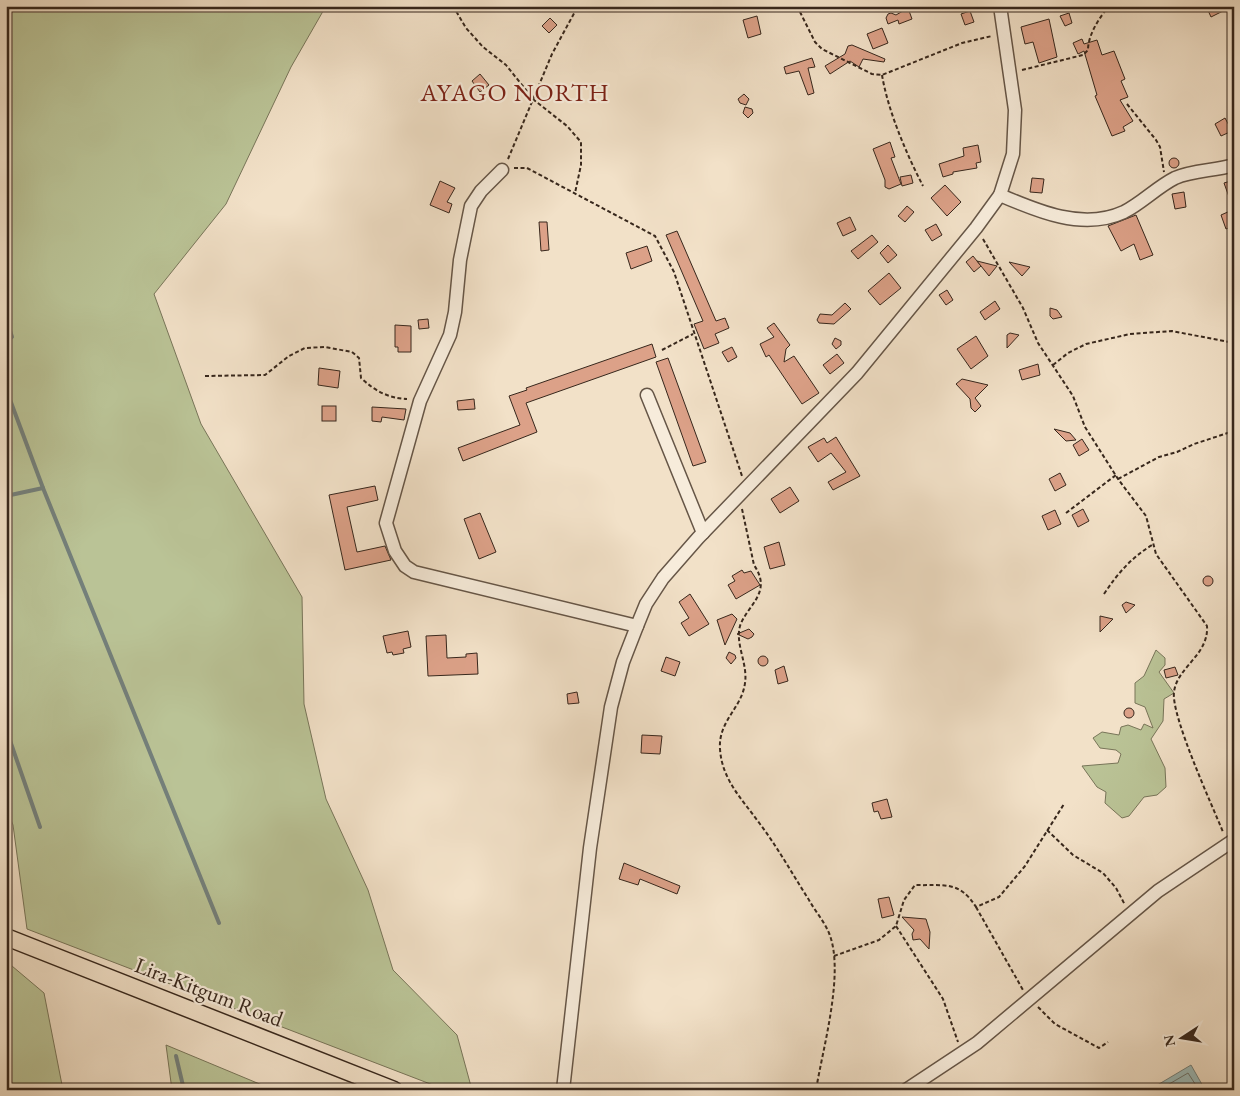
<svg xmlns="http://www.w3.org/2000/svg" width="1240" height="1096" viewBox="0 0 1240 1096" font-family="'EB Garamond',serif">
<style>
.green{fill:#bac396;stroke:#787559}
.water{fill:#9cbcbb;stroke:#74807b}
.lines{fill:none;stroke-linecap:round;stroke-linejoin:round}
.shore{stroke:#6a726c;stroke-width:1}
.stream{stroke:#74807b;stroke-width:4}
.building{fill:#dca188;stroke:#37271c}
.minor-casing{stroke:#665647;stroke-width:15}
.major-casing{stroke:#37271c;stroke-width:19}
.path{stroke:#37271c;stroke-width:2;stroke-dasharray:4 2.5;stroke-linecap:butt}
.minor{stroke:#f7ecdb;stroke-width:12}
.major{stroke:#f2e1c8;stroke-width:16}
.labels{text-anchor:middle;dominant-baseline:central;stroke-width:4.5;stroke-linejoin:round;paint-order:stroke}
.street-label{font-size:22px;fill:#37271c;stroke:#f7ecdb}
.quarter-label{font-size:25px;letter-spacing:1px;fill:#7a1f14;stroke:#f7ecdb}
</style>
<rect width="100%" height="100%" fill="#f2e1c8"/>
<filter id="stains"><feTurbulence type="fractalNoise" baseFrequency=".004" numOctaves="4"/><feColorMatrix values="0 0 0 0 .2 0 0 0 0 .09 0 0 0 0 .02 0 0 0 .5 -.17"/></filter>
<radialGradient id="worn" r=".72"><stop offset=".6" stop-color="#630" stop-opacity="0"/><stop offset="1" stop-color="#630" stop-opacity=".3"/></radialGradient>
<g class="green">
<polygon points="6,6 326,6 291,67 226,204 154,294 201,424 302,597 304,704 326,799 368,890 393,970 457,1035 472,1090 446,1090 27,929 13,825 6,807"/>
<polygon points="1156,650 1165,658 1165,665 1159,672 1174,693 1164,699 1163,721 1151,739 1165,768 1166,787 1157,795 1144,797 1129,816 1122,818 1105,803 1106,792 1097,787 1082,766 1118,763 1121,754 1116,750 1100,748 1093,738 1102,732 1119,735 1121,727 1128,725 1141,730 1144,724 1153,728 1145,707 1135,703 1135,683 1144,676"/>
<polygon points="12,966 44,993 63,1090 6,1090 6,976"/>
<polygon points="166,1045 274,1090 172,1090"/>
</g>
<polygon class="water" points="1191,1065 1204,1088 1202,1090 1149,1090"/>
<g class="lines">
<polyline class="shore" points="1159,1090 1188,1073 1199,1090"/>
<g class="stream">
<polyline points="6,319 12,337 6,339"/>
<polyline points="6,389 43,488 6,496"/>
<polyline points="43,488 219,923"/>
<polyline points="6,729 40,827"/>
<polyline points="176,1056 184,1090"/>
</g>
</g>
<g class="building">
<polygon points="1206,6 1233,6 1211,17"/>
<polygon points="908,8 912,19 899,24 898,20 888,24 886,18 888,14 891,13 896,15"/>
<polygon points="970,11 974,22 965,25 961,14"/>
<polygon points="1069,13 1072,23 1065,26 1060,16"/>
<polygon points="757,16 761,34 748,38 743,20"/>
<polygon points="550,18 557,25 549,33 542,26"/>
<polygon points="1049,19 1057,57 1039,63 1033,42 1025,44 1021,27"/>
<polygon points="882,28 888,43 873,49 867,34"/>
<polygon points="1082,39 1084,44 1097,40 1102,55 1114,51 1125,79 1121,81 1128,97 1120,100 1133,121 1123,127 1125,131 1112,136 1095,96 1097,95 1084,51 1078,54 1073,43"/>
<polygon points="852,45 885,59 884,62 863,59 859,67 850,61 830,74 825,66 845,54 848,46"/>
<polygon points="812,58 815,67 808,68 814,93 808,95 799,71 786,74 784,67"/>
<polygon points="480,74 489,85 480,92 472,81"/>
<polygon points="744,94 749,99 746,105 740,103 738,99"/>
<polygon points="745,107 752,109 753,113 748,118 743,113"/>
<polygon points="1225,118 1232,131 1221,136 1215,124"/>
<polygon points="890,142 895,157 891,158 901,184 889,189 885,187 885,180 873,149"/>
<polygon points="978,145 981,162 976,163 977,168 953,172 953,174 943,177 939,164 964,156 963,148"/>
<circle cx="1174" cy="163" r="5"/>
<polygon points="911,175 913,183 902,186 900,177"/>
<polygon points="1032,178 1044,179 1042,193 1030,192"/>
<polygon points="1234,180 1234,208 1233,208 1224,183"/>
<polygon points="440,181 455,188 447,202 452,204 449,213 430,205"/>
<polygon points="945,185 961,202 947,216 931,198"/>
<polygon points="1184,192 1186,207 1175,209 1172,194"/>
<polygon points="907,206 914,212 905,222 898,216"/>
<polygon points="1230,211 1234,226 1226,229 1221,215"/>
<polygon points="1136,215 1153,255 1140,260 1134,244 1121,251 1108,226"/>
<polygon points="850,217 856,230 843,236 837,223"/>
<polygon points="539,222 547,222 549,250 541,251"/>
<polygon points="936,224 942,235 932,241 925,230"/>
<polygon points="677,231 716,321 725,318 729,328 715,334 719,343 704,349 694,324 703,321 666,235"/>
<polygon points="872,235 878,242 858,259 851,251"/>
<polygon points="888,245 897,255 888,263 880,253"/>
<polygon points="647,246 652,261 631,269 626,253"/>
<polygon points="973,256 981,266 974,272 966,262"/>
<polygon points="977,261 997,266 989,276"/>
<polygon points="1009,262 1030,267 1022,276"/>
<polygon points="889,273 901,288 880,305 868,291"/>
<polygon points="947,290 953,300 946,305 939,295"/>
<polygon points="995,301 1000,309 985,320 980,312"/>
<polygon points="845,303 851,309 834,324 819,323 817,320 820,314 832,315"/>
<polygon points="1050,308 1057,310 1062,317 1053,319 1050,316"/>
<polygon points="428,319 429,328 419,329 418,320"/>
<polygon points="774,323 790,345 786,349 784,362 794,356 819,393 802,404 769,355 766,357 760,344 774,337 767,328"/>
<polygon points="395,325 411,326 411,352 398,352 398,347 395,347"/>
<polygon points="1010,333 1019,335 1007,348 1007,335"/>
<polygon points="976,336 988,356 971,369 957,349"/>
<polygon points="835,338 841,341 841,345 836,349 832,344"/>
<polygon points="652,344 656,357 526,403 537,432 463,461 458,448 520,425 509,396 527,390 526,388"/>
<polygon points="732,347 737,357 728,362 722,352"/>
<polygon points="837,354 844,363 830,374 823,365"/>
<polygon points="668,358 706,462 693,466 656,362"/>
<polygon points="1038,364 1040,375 1022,380 1019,370"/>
<polygon points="319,368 340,371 338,388 318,385"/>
<polygon points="962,379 988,385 975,398 981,406 975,412 971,408 970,399 956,384"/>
<polygon points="474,399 475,409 458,410 457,401"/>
<rect x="322" y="406" width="14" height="15"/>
<polygon points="372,407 406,409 404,420 382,417 381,422 372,421"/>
<polygon points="1054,429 1070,433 1076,440 1066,441"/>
<polygon points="836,437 860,476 833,490 828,482 846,472 831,453 818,462 808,447 824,438 827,443"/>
<polygon points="1082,439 1089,450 1079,456 1073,445"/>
<polygon points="1060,473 1066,485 1055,491 1049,479"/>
<polygon points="375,486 378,500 347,507 357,552 385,546 391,560 345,570 329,495"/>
<polygon points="790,487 799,501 780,513 771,499"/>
<polygon points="1083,509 1089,521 1078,527 1072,515"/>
<polygon points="1055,510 1061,524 1048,530 1042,516"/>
<polygon points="480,513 496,552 479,559 464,519"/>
<polygon points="779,542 785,565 770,569 764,547"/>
<polygon points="742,570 744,573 751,571 760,585 736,599 728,585 735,581 732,576"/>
<circle cx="1208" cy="581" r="5"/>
<polygon points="690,594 709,624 689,636 681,623 689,618 679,602"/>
<polygon points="1126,602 1135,605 1126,613 1122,605"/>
<polygon points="732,614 737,619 725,645 717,620"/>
<polygon points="1100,616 1113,619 1100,632"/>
<polygon points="749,629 754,634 752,637 748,639 737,634"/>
<polygon points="408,631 411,647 403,649 404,653 393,655 392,652 387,653 383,636"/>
<polygon points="446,635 447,658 466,657 466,654 477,653 478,674 428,676 426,636"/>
<polygon points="729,652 735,655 736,658 731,664 726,658"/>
<circle cx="763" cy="661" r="5"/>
<polygon points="666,657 680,662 675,676 661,671"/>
<polygon points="784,666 788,681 778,684 775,670"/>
<polygon points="1175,667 1178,675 1166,678 1164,670"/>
<polygon points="577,692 579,703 568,704 567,694"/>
<circle cx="1129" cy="713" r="5"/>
<polygon points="642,735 662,736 660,754 641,753"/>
<polygon points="887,799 892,817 881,819 878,811 874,812 872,803"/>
<polygon points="624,863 680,886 677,894 640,879 638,885 619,879"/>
<polygon points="889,897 894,915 882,918 878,899"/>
<polygon points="902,917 926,919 930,932 929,949 920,939 913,940 912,934 914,930"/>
</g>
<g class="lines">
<defs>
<g id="minor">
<polyline points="502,170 481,191 471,206 460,260 455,312 450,335 420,401 386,523 395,551 405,566 414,572 637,626"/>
<path d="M 1000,195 C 1037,211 1083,231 1124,212 C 1142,203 1157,187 1175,178 C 1193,170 1214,171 1234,165"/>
<polyline points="647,395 703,533"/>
<polyline points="563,1090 590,848 611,707 623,662 637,626 646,604 663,578 698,538 857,373 976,228 1000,195 1013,154 1015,110 1000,6"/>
<polyline points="906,1090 977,1043 1158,891 1234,840"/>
</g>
<polyline id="major" points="6,937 394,1090"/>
</defs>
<use href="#minor" class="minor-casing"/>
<use href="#major" class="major-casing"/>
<g class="path">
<polyline points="453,6 466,28 483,47 506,65 534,100 567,126 581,142 581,165 575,193"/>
<polyline points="797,6 815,42 822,49 872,74 882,75 962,43 992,36"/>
<polyline points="743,8 747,6"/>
<path d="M 1022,70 L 1083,55 L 1088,50 C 1088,35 1099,18 1109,6"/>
<path d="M 882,75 C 888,111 906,153 923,186"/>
<polyline points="1127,104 1156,140 1160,147 1164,172"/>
<polyline points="508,159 552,54 578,6"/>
<polyline points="514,168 527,168 655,236 674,272 742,476"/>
<path d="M 983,239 L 1023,308 L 1038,343 L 1073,396 L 1085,427 L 1118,479 L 1146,516 L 1156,554 L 1207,626 C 1209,655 1177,667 1174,692 C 1171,716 1212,805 1223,832"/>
<polyline points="662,350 693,334"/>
<polyline points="1053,365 1068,353 1086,344 1130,334 1172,331 1234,343"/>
<path d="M 205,376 L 265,375 L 289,356 L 305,348 L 325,347 L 352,352 L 359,358 L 361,378 C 375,391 388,398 407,399"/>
<polyline points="1118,479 1159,457 1177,452 1194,444 1234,431"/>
<path d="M 742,509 L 754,565 C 773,593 747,605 740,626 C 735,644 748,664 745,683 C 742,708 718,721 720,749 C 722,780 742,799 760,824 C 778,848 793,875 809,900 C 815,911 824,921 829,933 C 845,972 823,1047 816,1090"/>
<polyline points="1066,513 1116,475"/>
<path d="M 1104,594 C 1118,573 1131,558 1152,545"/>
<polyline points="1047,830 1073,855 1103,873 1116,888 1125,905"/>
<polyline points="976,907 1023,990"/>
<polyline points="896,926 943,999 958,1042"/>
<path d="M 834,956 L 879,940 L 896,926 L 904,900 L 915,885 C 944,886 959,880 976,907 L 999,897 L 1025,866 L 1064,804"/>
<polyline points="1038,1007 1055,1024 1099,1048 1108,1042"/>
</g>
<use href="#minor" class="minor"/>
<use href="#major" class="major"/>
</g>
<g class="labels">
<g class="street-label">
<text transform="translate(209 992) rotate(21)">Lira-Kitgum Road</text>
</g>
<g class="quarter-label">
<text x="515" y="92">AYAGO NORTH</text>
</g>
</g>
<rect width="1240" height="1096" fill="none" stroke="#f2e1c8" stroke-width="25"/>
<rect x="8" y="8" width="1225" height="1081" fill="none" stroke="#37271c" stroke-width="2.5"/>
<rect x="12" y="12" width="1215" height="1071" fill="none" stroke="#37271c"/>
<g transform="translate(1182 1038) rotate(258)" stroke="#f7ecdb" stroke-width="4" paint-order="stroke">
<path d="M0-4L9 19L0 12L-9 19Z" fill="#37271c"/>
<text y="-8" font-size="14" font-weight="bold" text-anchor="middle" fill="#37271c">N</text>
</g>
<rect width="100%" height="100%" filter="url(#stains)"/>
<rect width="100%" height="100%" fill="url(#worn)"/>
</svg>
